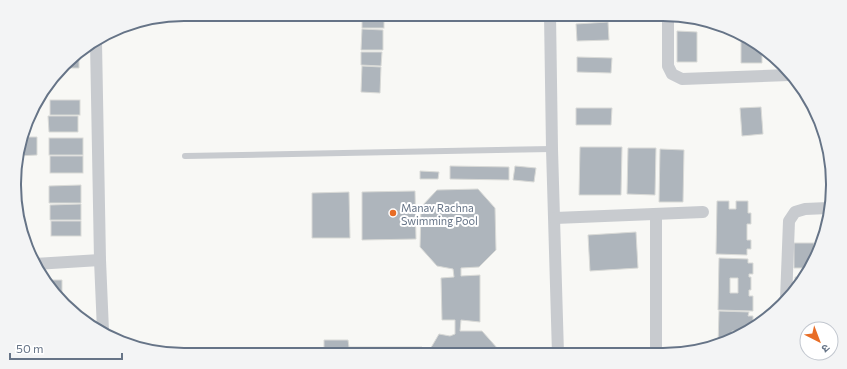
<svg xmlns="http://www.w3.org/2000/svg" width="847" height="369" viewBox="0 0 847 369" font-family="Commissioner,'Noto Sans Devanagari',sans-serif">
<style>
.building{fill:#aeb5bc;stroke:#d9dad7;fill-rule:evenodd}
.lines{fill:none;stroke-linecap:round;stroke-linejoin:round}
.lane{stroke:#c8cbcf;stroke-width:6}
.street{stroke:#c8cbcf;stroke-width:12}
.poi-dot{fill:#e86d26;stroke:#fff;stroke-width:1.5}
.labels{text-anchor:middle;dominant-baseline:central;stroke-width:4;stroke-linejoin:round;paint-order:stroke}
.poi-label{font-size:11px;fill:#667487;stroke:#fff;text-anchor:start}
.rim{fill:none;stroke:#667487;stroke-width:2}
</style>
<rect width="100%" height="100%" fill="#f8f8f5"/>
<g class="building">
<rect x="362" y="14" width="22" height="14"/>
<polygon points="676,16 697,20 697,21 676,21"/>
<polygon points="608,22 609,40 577,41 576,24"/>
<polygon points="362,29 383,30 383,50 361,50"/>
<polygon points="677,31 697,32 697,62 677,62"/>
<polygon points="741,37 762,49 762,63 741,63"/>
<polygon points="79,52 79,68 62,68 72,56"/>
<polygon points="361,52 382,52 381,66 361,65"/>
<polygon points="577,57 612,58 611,73 577,72"/>
<polygon points="362,66 381,67 380,93 361,92"/>
<rect x="50" y="100" width="30" height="15"/>
<polygon points="761,107 763,134 742,136 740,108"/>
<polygon points="576,108 612,108 611,125 576,125"/>
<polygon points="48,116 78,116 78,132 49,132"/>
<polygon points="23,137 37,137 37,155 17,156 17,151"/>
<rect x="49" y="138" width="34" height="17"/>
<polygon points="580,147 622,147 621,195 579,195"/>
<polygon points="628,148 656,148 655,195 627,194"/>
<polygon points="660,149 684,150 683,202 659,202"/>
<rect x="50" y="156" width="33" height="17"/>
<polygon points="450,166 509,167 509,180 450,179"/>
<polygon points="515,166 536,168 534,182 513,180"/>
<polygon points="420,171 439,172 438,179 420,179"/>
<polygon points="81,185 81,203 49,203 49,186"/>
<polygon points="478,189 495,208 496,250 479,267 461,268 461,276 480,275 480,322 461,320 460,331 482,331 498,349 498,354 424,354 432,346 439,334 450,336 455,334 455,320 442,320 441,278 454,277 453,269 437,266 420,247 421,207 437,190"/>
<polygon points="415,191 416,239 362,240 362,192"/>
<polygon points="349,192 350,238 312,238 312,193"/>
<polygon points="717,201 729,201 729,209 736,209 736,201 748,201 748,213 751,213 751,224 747,224 747,240 751,240 751,249 747,249 747,255 716,254"/>
<polygon points="81,204 81,220 50,220 50,205"/>
<rect x="51" y="221" width="30" height="15"/>
<polygon points="636,232 638,268 590,271 588,235"/>
<polygon points="794,243 814,243 814,258 808,268 794,268"/>
<path d="M 719,258 L 748,259 L 748,263 L 753,263 L 753,274 L 749,274 L 749,277 L 751,277 L 751,290 L 749,290 L 749,296 L 753,296 L 753,311 L 718,310 ZM 730,278 L 738,278 L 738,293 L 730,293 Z"/>
<polygon points="795,277 804,277 798,288 790,296 790,288 795,288"/>
<polygon points="50,280 62,280 62,300 50,286"/>
<polygon points="719,311 749,312 748,316 753,316 753,327 749,328 749,330 739,335 739,331 732,331 732,340 718,345"/>
<polygon points="324,340 348,340 349,347 422,347 422,354 324,355"/>
</g>
<g class="lines">
<polyline class="lane" points="185,156 552,149"/>
<g class="street">
<polyline points="550,14 552,149 558,354"/>
<polyline points="668,15 668,66 672,74 682,79 789,75"/>
<polyline points="96,42 100,260 103,331"/>
<polyline points="656,214 656,354"/>
<polyline points="555,218 703,212"/>
<polyline points="35,264 100,260"/>
<polyline points="786,300 789,221 795,212 805,209 828,208"/>
</g>
</g>
<circle class="poi-dot" cx="393" cy="213" r="4"/>
<g class="labels">
<g class="poi-label">
<text x="401" y="207">Manav Rachna<tspan x="401" dy="13">Swimming Pool</tspan></text>
</g>
</g>
<path d="M0 0H847V369H0ZM184 21H663A163 163 0 0 1 826 184V185A163 163 0 0 1 663 348H184A163 163 0 0 1 21 185V184A163 163 0 0 1 184 21Z" fill="#f3f4f5" fill-rule="evenodd"/>
<path class="rim" d="M184 21H663A163 163 0 0 1 826 184V185A163 163 0 0 1 663 348H184A163 163 0 0 1 21 185V184A163 163 0 0 1 184 21Z"/>
<g transform="translate(819 341) rotate(138)"><circle r="19" fill="#ffffff" stroke="#c2c7cf"/>
<path d="M0-3L7 15L0 10L-7 15Z" fill="#e86d26"/>
<text y="-6" font-size="11" font-weight="bold" text-anchor="middle" fill="#667487">उ</text>
</g>
<path d="M10 353v6h112v-6" fill="none" stroke="#667487" stroke-width="2"/>
<text x="16" y="353" font-size="12" fill="#667487" stroke="#ffffff" stroke-width="3" paint-order="stroke">50 m</text>
</svg>
